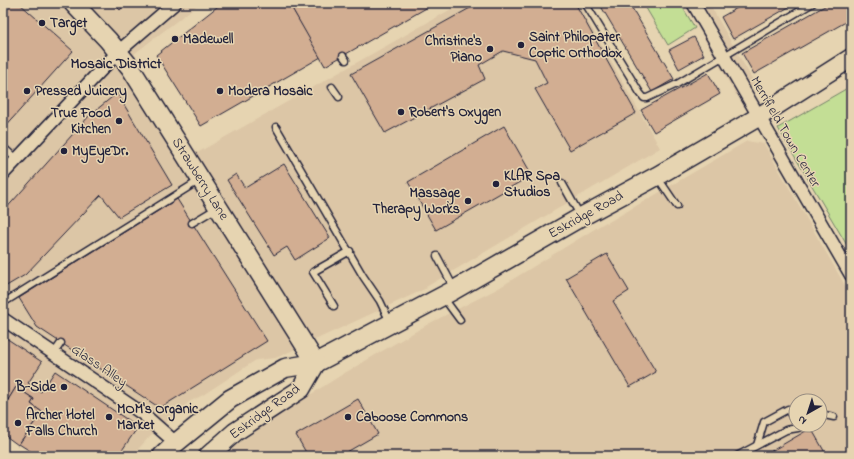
<svg xmlns="http://www.w3.org/2000/svg" width="854" height="459" viewBox="0 0 854 459" font-family="'Indie Flower',sans-serif">
<style>
.built{fill:#dcc6a6;fill-rule:evenodd}
.green{fill:#c3de95;stroke:#728068}
.building{fill:#d2ae92;stroke:#22223b}
.lines{fill:none;stroke-linecap:round;stroke-linejoin:round}
.lane-casing{stroke:#22223b;stroke-width:9}
.street-casing{stroke:#22223b;stroke-width:15}
.secondary-casing{stroke:#22223b;stroke-width:21}
.lane{stroke:#e6d4b1;stroke-width:6}
.street{stroke:#e6d4b1;stroke-width:12}
.secondary{stroke:#e6d4b1;stroke-width:18}
.poi-dot{fill:#22223b;stroke:#e6d4b1;stroke-width:1.5}
.labels{text-anchor:middle;dominant-baseline:central;stroke-width:3;stroke-linejoin:round;paint-order:stroke}
.poi-label{font-size:14px;font-weight:bold;fill:#22223b;stroke:#e6d4b1;text-anchor:start}
.street-label{font-size:14px;fill:#22223b;stroke:#e6d4b1}
.neighbourhood-label{font-size:15px;font-weight:bold;fill:#22223b;stroke:#e6d4b1}
</style>
<rect width="100%" height="100%" fill="#e6d4b1"/>
<filter id="ink" filterUnits="userSpaceOnUse"><feTurbulence type="fractalNoise" baseFrequency=".025" numOctaves="2"/><feDisplacementMap in="SourceGraphic" scale="8" xChannelSelector="R" yChannelSelector="G"/><feConvolveMatrix kernelMatrix="1 2 1 2 8 2 1 2 1" color-interpolation-filters="sRGB"/></filter>
<g filter="url(#ink)">
<g class="built">
<polygon points="3,3 200,3 134,54 197,153 462,3 578,3 660,148 426,287 427,288 276,358 256,360 203,395 189,402 150,436 132,456 37,456 3,434"/>
<polygon points="684,3 709,3 755,84 736,95"/>
<path d="M 747,141 L 764,144 L 851,296 L 851,456 L 224,456 L 237,444 L 275,417 L 343,374 L 430,323 L 497,289 L 606,222 L 607,223 ZM 796,401 L 820,401 L 820,425 L 796,425 Z"/>
</g>
<g class="green">
<polygon points="643,3 680,3 695,28 668,45"/>
<polygon points="851,86 851,252 778,128"/>
</g>
<g class="building">
<polygon points="3,3 19,3 73,51 3,129"/>
<polygon points="113,3 127,3 120,10"/>
<polygon points="222,3 289,3 321,57 201,126 156,55"/>
<polygon points="289,3 435,3 325,66"/>
<polygon points="479,3 575,3 636,113 570,150 535,89 547,83 535,59 503,51 479,65 485,79 385,133 351,74"/>
<polygon points="599,3 629,3 674,79 652,92"/>
<polygon points="746,3 796,3 733,39 721,17"/>
<polygon points="830,3 845,3 851,13 851,19 754,74 742,53"/>
<polygon points="694,37 704,55 679,69 669,50"/>
<polygon points="708,73 720,94 654,132 641,110"/>
<polygon points="117,93 172,185 119,217 101,195 25,275 3,288 3,212 90,115"/>
<polygon points="504,126 532,175 436,230 408,182"/>
<polygon points="284,164 330,238 295,260 287,247 274,255 227,180 236,174 245,188"/>
<polygon points="177,199 267,341 160,408 37,327 19,298"/>
<polygon points="607,254 629,291 613,301 656,372 630,387 566,278"/>
<polygon points="6,338 42,362 28,383 41,392 55,371 138,427 118,456 38,456 19,444 42,412 31,404 34,399 16,387 8,400 3,396 3,342"/>
<polygon points="16,387 34,399 31,404 42,412 18,445 3,434 3,396 8,400"/>
<polygon points="358,399 378,434 340,456 308,456 296,435"/>
<polygon points="811,428 827,456 763,456"/>
</g>
<g class="lines">
<defs>
<g id="lane">
<polyline points="585,3 640,93 644,98 647,98 677,84 813,3"/>
<polyline points="343,56 346,60"/>
<polyline points="332,87 339,97"/>
<polyline points="276,127 363,276 380,301 390,322"/>
<polyline points="3,147 16,159"/>
<polyline points="658,178 677,206"/>
<polyline points="562,183 580,215"/>
<polyline points="192,223 217,208"/>
<polyline points="437,256 454,288"/>
<polyline points="443,297 460,320"/>
<polyline points="3,303 200,180"/>
<polyline points="334,306 313,272 350,251"/>
<polyline points="54,353 61,343"/>
<polyline points="820,414 834,417"/>
<polyline points="757,445 764,422 788,409 794,420"/>
<polyline points="737,456 786,430 798,428 804,425"/>
</g>
<g id="street">
<polyline points="693,3 851,275"/>
<polyline points="3,174 118,52 175,3"/>
<polyline points="3,319 143,414 176,443"/>
</g>
<g id="secondary">
<polyline points="73,3 108,40 130,67 316,363"/>
<polyline points="162,456 176,443 230,399 285,368 316,363 454,290 581,217 657,176 760,116 851,58"/>
<polyline points="208,456 235,432 301,389 316,363"/>
</g>
</defs>
<use href="#lane" class="lane-casing"/>
<use href="#street" class="street-casing"/>
<use href="#secondary" class="secondary-casing"/>
<use href="#lane" class="lane"/>
<use href="#street" class="street"/>
<use href="#secondary" class="secondary"/>
</g>
</g>
<g class="poi-dot">
<circle cx="42" cy="23" r="4"/>
<circle cx="175" cy="39" r="4"/>
<circle cx="521" cy="45" r="4"/>
<circle cx="490" cy="49" r="4"/>
<circle cx="27" cy="91" r="4"/>
<circle cx="220" cy="91" r="4"/>
<circle cx="401" cy="112" r="4"/>
<circle cx="119" cy="121" r="4"/>
<circle cx="64" cy="151" r="4"/>
<circle cx="496" cy="184" r="4"/>
<circle cx="468" cy="201" r="4"/>
<circle cx="64" cy="387" r="4"/>
<circle cx="109" cy="417" r="4"/>
<circle cx="348" cy="417" r="4"/>
<circle cx="18" cy="423" r="4"/>
</g>
<g class="labels">
<g class="poi-label">
<text x="50" y="23">Target</text>
<text x="529" y="37">Saint Philopater<tspan x="529" dy="16">Coptic Orthodox</tspan></text>
<text x="183" y="39">Madewell</text>
<text x="482" y="41" text-anchor="end">Christine's<tspan x="482" dy="16">Piano</tspan></text>
<text x="35" y="91">Pressed Juicery</text>
<text x="228" y="91">Modera Mosaic</text>
<text x="409" y="112">Robert's Oxygen</text>
<text x="111" y="113" text-anchor="end">True Food<tspan x="111" dy="16">Kitchen</tspan></text>
<text x="72" y="151">MyEyeDr.</text>
<text x="504" y="176">KLAR Spa<tspan x="504" dy="16">Studios</tspan></text>
<text x="460" y="193" text-anchor="end">Massage<tspan x="460" dy="16">Therapy Works</tspan></text>
<text x="56" y="387" text-anchor="end">B-Side</text>
<text x="117" y="409">MOM's Organic<tspan x="117" dy="16">Market</tspan></text>
<text x="26" y="415">Archer Hotel<tspan x="26" dy="16">Falls Church</tspan></text>
<text x="356" y="417">Caboose Commons</text>
</g>
<g class="street-label">
<text transform="translate(785 132) rotate(60)">Merrifield Town Center</text>
<text transform="translate(200 179) rotate(58)">Strawberry Lane</text>
<text transform="translate(586 215) rotate(-29)">Eskridge Road</text>
<text transform="translate(99 366) rotate(34)">Glass Alley</text>
<text transform="translate(265 412) rotate(-36)">Eskridge Road</text>
</g>
<g class="neighbourhood-label">
<text x="116" y="64">Mosaic District</text>
</g>
</g>
<rect width="854" height="459" fill="none" stroke="#e6d4b1" stroke-width="16"/>
<rect x="8" y="8" width="838" height="443" fill="none" stroke="#22223b" stroke-width="1.5" filter="url(#ink)"/>
<g transform="translate(808 413) rotate(219)"><circle r="19" fill="#e6d4b1" stroke="#988d82"/>
<path d="M0-3L7 15L0 10L-7 15Z" fill="#22223b"/>
<text y="-6" font-size="11" font-weight="bold" text-anchor="middle" fill="#22223b">N</text>
</g>
</svg>
